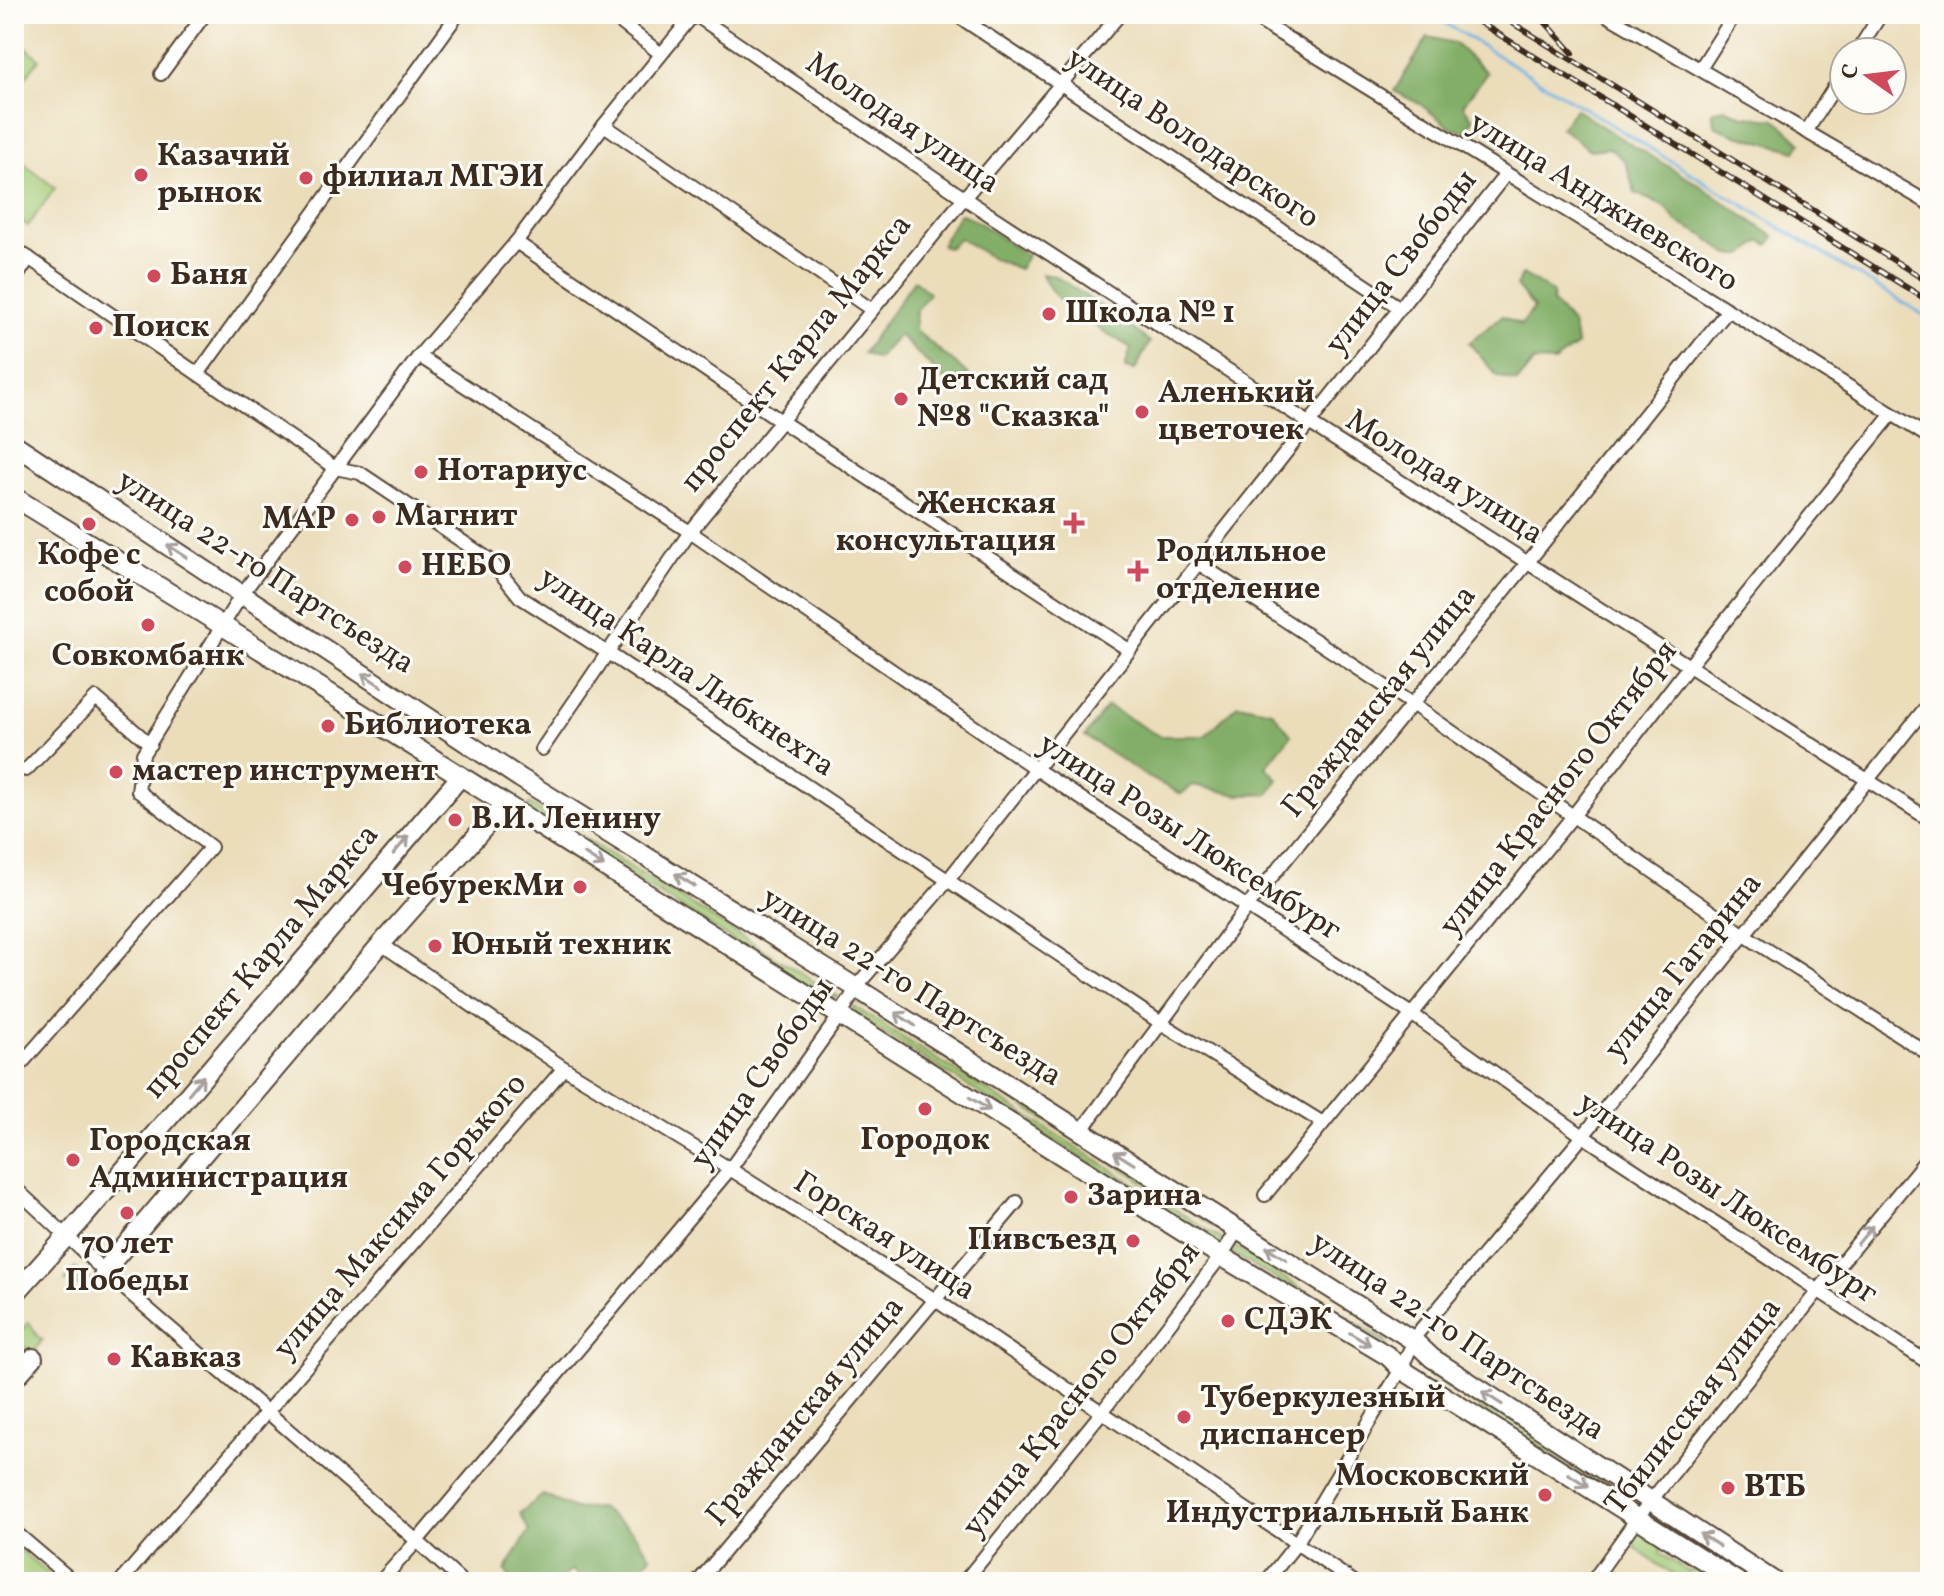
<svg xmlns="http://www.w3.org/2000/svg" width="1944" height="1596" viewBox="0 0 1944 1596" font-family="Vollkorn,serif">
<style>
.green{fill:#a3cb77;stroke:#6f7a4a;stroke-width:2}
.forest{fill:#82af68;stroke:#5e6c43;stroke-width:2}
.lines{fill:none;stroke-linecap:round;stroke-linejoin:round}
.stream{stroke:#70b3e5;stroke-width:3}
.street-casing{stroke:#554535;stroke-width:16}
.secondary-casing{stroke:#554535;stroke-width:22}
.street{stroke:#fff;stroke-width:12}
.secondary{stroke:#fff;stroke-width:18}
.rail-casing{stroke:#3b2a1e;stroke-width:6}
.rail{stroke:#fdfcf7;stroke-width:3;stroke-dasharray:9;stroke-linecap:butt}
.oneway{stroke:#a79f9a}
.poi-dot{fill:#d1495b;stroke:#fdfcf7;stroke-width:3}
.labels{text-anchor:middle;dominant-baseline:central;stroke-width:6;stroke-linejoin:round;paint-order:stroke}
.street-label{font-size:32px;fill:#3b2a1e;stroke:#fdfcf7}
.poi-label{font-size:32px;font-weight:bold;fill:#3b2a1e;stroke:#fdfcf7;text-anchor:start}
</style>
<rect width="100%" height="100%" fill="#fdfcf7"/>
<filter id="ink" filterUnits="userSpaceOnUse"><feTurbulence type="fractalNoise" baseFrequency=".0125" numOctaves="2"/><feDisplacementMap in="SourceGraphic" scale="16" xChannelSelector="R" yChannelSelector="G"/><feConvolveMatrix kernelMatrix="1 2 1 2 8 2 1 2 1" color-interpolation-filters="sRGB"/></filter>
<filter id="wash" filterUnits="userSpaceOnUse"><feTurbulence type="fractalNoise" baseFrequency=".006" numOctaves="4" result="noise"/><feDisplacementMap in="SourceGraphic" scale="32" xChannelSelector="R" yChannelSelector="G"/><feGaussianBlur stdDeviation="1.8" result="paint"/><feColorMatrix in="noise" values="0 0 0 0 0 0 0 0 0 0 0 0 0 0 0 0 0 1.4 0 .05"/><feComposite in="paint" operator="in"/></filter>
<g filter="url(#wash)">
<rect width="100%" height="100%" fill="#ebddba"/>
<g class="green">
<polygon points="21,42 39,59 20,85 14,80 14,43"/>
<polygon points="20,160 55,188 28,226 14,216 14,167"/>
<polygon points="529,804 839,997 825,998 526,810"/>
<polygon points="859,997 1228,1229 1226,1234 856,1001"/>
<polygon points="853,1006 1223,1240 1221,1245 855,1015 853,1012"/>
<polygon points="1230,1244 1384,1340 1388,1346 1227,1250"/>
<polygon points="75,1268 94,1283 85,1293 79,1286 65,1281"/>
<polygon points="29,1322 38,1337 42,1340 33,1353 14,1338"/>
<polygon points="1428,1367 1626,1493 1626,1496 1622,1499 1617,1497 1425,1373 1425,1369"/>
<polygon points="1667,1520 1763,1582 1749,1582 1673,1533 1664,1523"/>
<polygon points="1637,1533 1652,1533 1662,1540 1660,1553 1688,1572 1701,1567 1724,1582 1684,1582 1644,1555 1628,1541"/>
<polygon points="14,1545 58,1582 14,1582"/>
</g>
<g class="forest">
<polygon points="1428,37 1454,43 1487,73 1463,105 1473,119 1467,132 1451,128 1420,104 1394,91"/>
<polygon points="1724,108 1744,116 1775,119 1801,143 1796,151 1737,135 1716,127 1712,112"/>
<polygon points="1575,109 1617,136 1701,186 1774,237 1769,245 1761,241 1743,255 1729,255 1703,235 1677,222 1665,207 1635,193 1625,161 1609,148 1590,150 1561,128"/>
<polygon points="960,213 978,222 1027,256 1019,269 992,258 959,238 948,248 941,245"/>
<path d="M 1042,274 L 1055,276 L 1118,317 L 1150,342 L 1135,370 L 1125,368 L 1131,348 C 1103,330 1053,306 1042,274 Z"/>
<polygon points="1523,274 1553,293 1552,302 1572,324 1577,345 1554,362 1534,361 1517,382 1497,376 1469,343 1502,316 1521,325 1534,308 1516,286"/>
<polygon points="914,280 929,293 916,311 915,330 969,375 948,383 899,335 877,359 863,353"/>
<polygon points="1238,704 1272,711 1291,735 1266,767 1278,779 1269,794 1239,795 1193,785 1181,794 1146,776 1085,736 1107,706 1159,736 1205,736"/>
<polygon points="543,1495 574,1509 600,1508 632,1531 651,1556 639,1571 612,1571 603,1582 586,1582 572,1570 556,1582 514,1582 505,1571 529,1531 520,1513"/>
</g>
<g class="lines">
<polyline class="stream" points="1430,14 1930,319"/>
</g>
</g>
<g filter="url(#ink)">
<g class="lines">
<defs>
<g id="street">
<polyline points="610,14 661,54"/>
<polyline points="694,14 964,198 1309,423 1930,820"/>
<polyline points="955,14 1400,308"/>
<polyline points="1248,14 1728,310 1930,438"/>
<polyline points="1605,14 1930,204"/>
<polyline points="1857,52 1881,14"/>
<polyline points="1700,69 1735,14"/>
<polyline points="161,74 205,14"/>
<polyline points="604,125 872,310"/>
<polyline points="1806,132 1844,72"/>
<polyline points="516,242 781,421 1129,650"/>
<polyline points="14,248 335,468 360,473 490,560 520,597 608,653 1161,1023 1323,1123"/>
<polyline points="14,281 29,258"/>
<polyline points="419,356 690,532 1036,769 1413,1015 1583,1136 1930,1364"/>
<polyline points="198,374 458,14"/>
<polyline points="1198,563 1412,704 1743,934 1930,1055"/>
<polyline points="542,749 690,532 964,198 1120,14"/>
<polyline points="26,770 96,698 150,744"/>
<polyline points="381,944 564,1068 730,1169 934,1299 1354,1582"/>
<polyline points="14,1072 211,847 138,791 143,754 242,594 419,356 516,242 604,125 694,14"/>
<polyline points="1081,1131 1247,907 1528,562 1728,310"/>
<polyline points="14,1187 104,1271 417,1541 462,1582"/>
<polyline points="1265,1195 1573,816 1689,666 1892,414"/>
<polyline points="14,1531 74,1582"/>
<polyline points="120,1582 564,1068"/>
<polyline points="380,1582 417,1541 730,1169 840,1015 861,981 948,880 1506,174"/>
<polyline points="698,1582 1017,1202"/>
<polyline points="964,1582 1102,1412 1221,1256 1238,1229"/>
<polyline points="1266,1582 1296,1544 1401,1369 1417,1334 1583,1136 1930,702"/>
<polyline points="1592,1582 1638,1517 1818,1291 1930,1155"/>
</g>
<g id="secondary">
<polyline points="14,444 520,778 839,977 1081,1131 1414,1341 1432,1358 1775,1582"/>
<polyline points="14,497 223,626 1221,1256 1388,1356 1401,1369 1738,1582"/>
<polyline points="104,1271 381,944 505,804"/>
<polyline points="14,1295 82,1219 461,776"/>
<polyline points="14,1379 33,1358"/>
</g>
</defs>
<use href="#street" class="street-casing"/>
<use href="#secondary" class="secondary-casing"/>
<use href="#street" class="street"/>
<use href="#secondary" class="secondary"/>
<defs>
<g id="rail">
<polyline points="1466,14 1930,302"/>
<polyline points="1498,14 1930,283"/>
<polyline points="1538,14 1573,53"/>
</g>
</defs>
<use href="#rail" class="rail-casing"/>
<use href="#rail" class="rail"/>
</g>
<defs><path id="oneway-shaft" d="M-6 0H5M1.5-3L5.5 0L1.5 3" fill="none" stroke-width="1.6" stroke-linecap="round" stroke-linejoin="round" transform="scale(2)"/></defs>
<g class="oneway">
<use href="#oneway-shaft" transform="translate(177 551) rotate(-147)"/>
<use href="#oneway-shaft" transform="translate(372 680) rotate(-147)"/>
<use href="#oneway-shaft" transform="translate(401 845) rotate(-50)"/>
<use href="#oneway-shaft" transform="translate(594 860) rotate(32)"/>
<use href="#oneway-shaft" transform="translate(685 880) rotate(-148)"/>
<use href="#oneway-shaft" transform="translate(905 1019) rotate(-147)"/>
<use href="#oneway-shaft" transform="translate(196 1085) rotate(-50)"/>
<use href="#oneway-shaft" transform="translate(980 1104) rotate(32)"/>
<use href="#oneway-shaft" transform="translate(1124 1158) rotate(-148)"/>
<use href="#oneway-shaft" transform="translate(1865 1235) rotate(-51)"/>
<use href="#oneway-shaft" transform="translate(1276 1253) rotate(-148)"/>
<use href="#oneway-shaft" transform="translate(1360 1339) rotate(31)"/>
<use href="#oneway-shaft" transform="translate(1492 1398) rotate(-147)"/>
<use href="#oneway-shaft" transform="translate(1578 1480) rotate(32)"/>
<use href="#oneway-shaft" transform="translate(1710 1540) rotate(-147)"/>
</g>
</g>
<g class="poi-dot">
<circle cx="141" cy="175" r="8"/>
<circle cx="306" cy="178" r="8"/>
<circle cx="154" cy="276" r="8"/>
<circle cx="1049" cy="314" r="8"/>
<circle cx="96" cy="328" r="8"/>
<circle cx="901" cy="399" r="8"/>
<circle cx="1142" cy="412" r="8"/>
<circle cx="421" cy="472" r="8"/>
<circle cx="379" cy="517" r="8"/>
<circle cx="352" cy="520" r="8"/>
<path d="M1070 511h8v8h8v8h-8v8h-8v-8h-8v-8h8z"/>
<circle cx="89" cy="524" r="8"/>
<circle cx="405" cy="567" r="8"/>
<path d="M1134 559h8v8h8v8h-8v8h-8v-8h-8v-8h8z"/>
<circle cx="148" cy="625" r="8"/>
<circle cx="328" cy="726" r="8"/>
<circle cx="116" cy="772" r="8"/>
<circle cx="455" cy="820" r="8"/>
<circle cx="580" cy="887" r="8"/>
<circle cx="435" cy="946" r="8"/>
<circle cx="925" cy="1109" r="8"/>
<circle cx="73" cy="1160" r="8"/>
<circle cx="1071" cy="1197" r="8"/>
<circle cx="127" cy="1213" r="8"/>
<circle cx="1133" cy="1241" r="8"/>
<circle cx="1228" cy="1321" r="8"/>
<circle cx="114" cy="1359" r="8"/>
<circle cx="1184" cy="1417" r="8"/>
<circle cx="1728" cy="1488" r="8"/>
<circle cx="1545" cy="1495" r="8"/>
</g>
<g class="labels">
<g class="street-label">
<text transform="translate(902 124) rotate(34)">Молодая улица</text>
<text transform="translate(1192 139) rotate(34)">улица Володарского</text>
<text transform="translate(1603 203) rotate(32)">улица Анджиевского</text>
<text transform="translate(1402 263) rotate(-52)">улица Свободы</text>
<text transform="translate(797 354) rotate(-51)">проспект Карла Маркса</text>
<text transform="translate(1444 478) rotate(32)">Молодая улица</text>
<text transform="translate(265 573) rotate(33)">улица 22-го Партсъезда</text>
<text transform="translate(686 673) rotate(34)">улица Карла Либкнехта</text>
<text transform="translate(1380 702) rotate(-51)">Гражданская улица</text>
<text transform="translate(1559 789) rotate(-52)">улица Красного Октября</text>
<text transform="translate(1189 838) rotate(33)">улица Розы Люксембург</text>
<text transform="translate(262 962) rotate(-50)">проспект Карла Маркса</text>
<text transform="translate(1684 967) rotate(-51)">улица Гагарина</text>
<text transform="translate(911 988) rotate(32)">улица 22-го Партсъезда</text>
<text transform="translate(763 1074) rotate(-55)">улица Свободы</text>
<text transform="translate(1727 1199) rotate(34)">улица Розы Люксембург</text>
<text transform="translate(401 1217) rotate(-49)">улица Максима Горького</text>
<text transform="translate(884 1237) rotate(33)">Горская улица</text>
<text transform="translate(1457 1337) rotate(34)">улица 22-го Партсъезда</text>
<text transform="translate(1082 1390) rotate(-52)">улица Красного Октября</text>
<text transform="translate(1694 1407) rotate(-52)">Тбилисская улица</text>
<text transform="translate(806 1412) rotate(-50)">Гражданская улица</text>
</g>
<g class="poi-label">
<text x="157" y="157">Казачий<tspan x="157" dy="37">рынок</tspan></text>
<text x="322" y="178">филиал МГЭИ</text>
<text x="170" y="276">Баня</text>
<text x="1065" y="314">Школа № 1</text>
<text x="112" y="328">Поиск</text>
<text x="917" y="381">Детский сад<tspan x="917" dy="37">№8 "Сказка"</tspan></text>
<text x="1158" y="394">Аленький<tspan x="1158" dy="37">цветочек</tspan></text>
<text x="437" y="472">Нотариус</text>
<text x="1056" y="505" text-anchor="end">Женская<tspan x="1056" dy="37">консультация</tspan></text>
<text x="395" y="517">Магнит</text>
<text x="336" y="520" text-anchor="end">МАР</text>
<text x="1156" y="553">Родильное<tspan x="1156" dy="37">отделение</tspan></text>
<text x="89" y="556" text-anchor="middle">Кофе с<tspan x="89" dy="37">собой</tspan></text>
<text x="421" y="567">НЕБО</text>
<text x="148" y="657" text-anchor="middle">Совкомбанк</text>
<text x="344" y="726">Библиотека</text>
<text x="132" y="772">мастер инструмент</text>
<text x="471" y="820">В.И. Ленину</text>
<text x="564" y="887" text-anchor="end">ЧебурекМи</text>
<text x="451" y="946">Юный техник</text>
<text x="925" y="1141" text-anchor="middle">Городок</text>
<text x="89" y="1142">Городская<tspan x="89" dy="37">Администрация</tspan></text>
<text x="1087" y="1197">Зарина</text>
<text x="1117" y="1241" text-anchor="end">Пивсъезд</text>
<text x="127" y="1245" text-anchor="middle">70 лет<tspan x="127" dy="37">Победы</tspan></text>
<text x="1244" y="1321">СДЭК</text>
<text x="130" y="1359">Кавказ</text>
<text x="1200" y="1399">Туберкулезный<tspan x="1200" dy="37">диспансер</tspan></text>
<text x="1529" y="1477" text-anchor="end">Московский<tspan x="1529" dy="37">Индустриальный Банк</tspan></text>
<text x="1744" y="1488">ВТБ</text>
</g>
</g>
<rect width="1944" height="1596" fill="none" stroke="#fdfcf7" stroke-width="48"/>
<g transform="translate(1868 76) rotate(284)"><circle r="38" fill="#fdfcf7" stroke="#afa8a0" stroke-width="2"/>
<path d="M0-6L14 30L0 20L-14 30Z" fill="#d1495b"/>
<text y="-12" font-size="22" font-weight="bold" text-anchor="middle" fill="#3b2a1e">С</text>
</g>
</svg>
